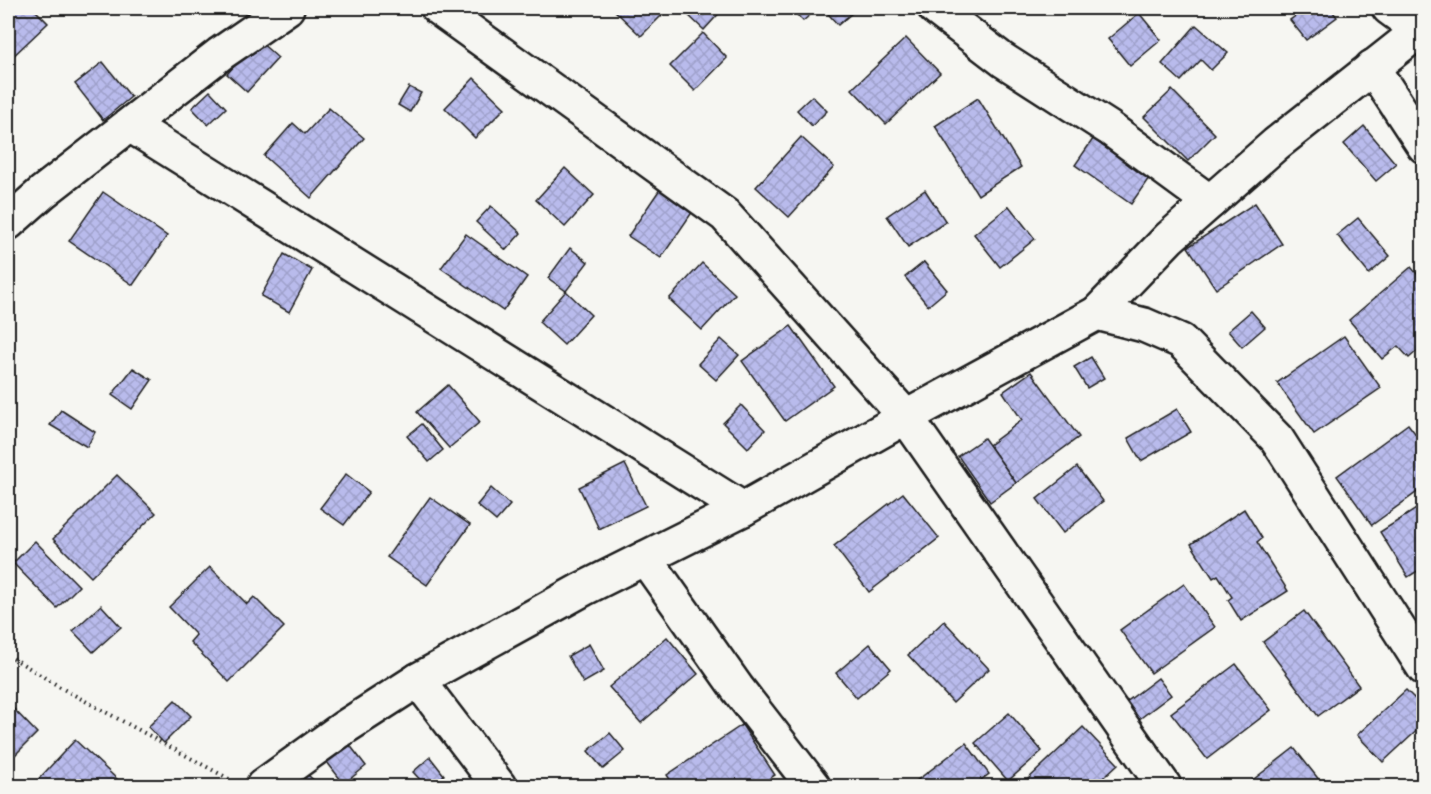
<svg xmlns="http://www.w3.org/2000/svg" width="1431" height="794" viewBox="0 0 1431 794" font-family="Pangolin,sans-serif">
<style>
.building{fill:url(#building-cross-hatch);stroke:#1c1c1c;stroke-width:1.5}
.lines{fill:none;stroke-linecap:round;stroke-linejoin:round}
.street-casing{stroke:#1c1c1c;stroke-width:38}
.path{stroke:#1c1c1c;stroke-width:4;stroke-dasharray:1.5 4.5;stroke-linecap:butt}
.street{stroke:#f6f6f2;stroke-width:33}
</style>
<defs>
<pattern id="building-cross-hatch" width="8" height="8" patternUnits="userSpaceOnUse" patternTransform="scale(1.5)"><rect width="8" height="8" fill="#b9bbec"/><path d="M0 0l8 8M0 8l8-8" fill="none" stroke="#9ea0ca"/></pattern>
</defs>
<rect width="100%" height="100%" fill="#f6f6f2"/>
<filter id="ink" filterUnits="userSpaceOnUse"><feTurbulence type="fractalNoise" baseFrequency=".0167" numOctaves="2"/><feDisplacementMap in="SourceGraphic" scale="12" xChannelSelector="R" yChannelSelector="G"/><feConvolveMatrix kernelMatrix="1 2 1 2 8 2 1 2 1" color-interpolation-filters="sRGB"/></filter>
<g filter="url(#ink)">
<g class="building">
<polygon points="8,8 33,8 48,23 8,61"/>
<polygon points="612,8 656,8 663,14 641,36"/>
<polygon points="693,8 724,8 704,30 687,14"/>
<polygon points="790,8 818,8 803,21"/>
<polygon points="823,8 847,8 852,13 838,25"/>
<polygon points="1307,8 1330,8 1337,17 1306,40 1290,20"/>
<polygon points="1139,13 1161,40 1130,66 1108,39"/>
<polygon points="1196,25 1228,53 1211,70 1201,60 1181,81 1162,64"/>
<polygon points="703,33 727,58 695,91 670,66"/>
<polygon points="906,38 940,73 886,124 852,89"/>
<polygon points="258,40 278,58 247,92 227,74"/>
<polygon points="103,62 131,97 103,120 75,84"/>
<polygon points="474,78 505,108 475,138 445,108"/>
<polygon points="409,87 421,93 410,112 398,105"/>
<polygon points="1172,90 1215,134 1188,161 1144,117"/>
<polygon points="210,91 226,108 208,125 192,108"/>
<polygon points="812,96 827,111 812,126 797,110"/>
<polygon points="978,98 1021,167 978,195 935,126"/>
<polygon points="329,108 364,138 311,198 264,156 293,123 305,134"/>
<polygon points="1364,126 1396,164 1376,181 1344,144"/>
<polygon points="801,137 834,167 789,217 756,187"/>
<polygon points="1093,139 1149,178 1131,204 1075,165"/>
<polygon points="565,168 594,195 565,227 536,200"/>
<polygon points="660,189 693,211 661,258 628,236"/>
<polygon points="925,190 946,222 908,247 887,216"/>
<polygon points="103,192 167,236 133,285 69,241"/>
<polygon points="1255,203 1282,244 1216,289 1188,247"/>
<polygon points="491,206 521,233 506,250 476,222"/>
<polygon points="1009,206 1035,239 1000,267 974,234"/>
<polygon points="1358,218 1390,256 1369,274 1337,235"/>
<polygon points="466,234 527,277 503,311 441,268"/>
<polygon points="570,248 588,262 566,291 548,278"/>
<polygon points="284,254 312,270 289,312 261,296"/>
<polygon points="924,262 947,290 928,306 905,277"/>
<polygon points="702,263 735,294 702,330 669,299"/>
<polygon points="1411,267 1424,282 1424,345 1409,358 1398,346 1382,359 1349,320"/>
<polygon points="566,291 591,315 564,345 539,322"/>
<polygon points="1251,311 1265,327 1242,347 1228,331"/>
<polygon points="791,326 834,386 785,421 742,361"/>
<polygon points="1344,336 1381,388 1314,434 1277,383"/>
<polygon points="721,339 739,355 716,380 698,364"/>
<polygon points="1091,357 1104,378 1087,388 1074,367"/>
<polygon points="133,368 152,380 132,409 112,395"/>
<polygon points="1031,372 1079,437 1016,483 989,445 1022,420 1003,392"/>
<polygon points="448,385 480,422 449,448 417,412"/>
<polygon points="741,405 765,430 748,448 723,423"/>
<polygon points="1177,409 1191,432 1141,461 1128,438"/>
<polygon points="61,410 95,432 87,447 50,425"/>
<polygon points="422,424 443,450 429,462 407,436"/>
<polygon points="1408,424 1424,445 1424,487 1372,525 1337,476"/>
<polygon points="984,438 1016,483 990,502 958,456"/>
<polygon points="625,464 646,506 599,529 579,487"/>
<polygon points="1077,467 1103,501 1063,533 1037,499"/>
<polygon points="346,474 369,492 344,525 320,508"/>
<polygon points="117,475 156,513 91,577 53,539"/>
<polygon points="491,488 510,505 496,521 477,505"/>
<polygon points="903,493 939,538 869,592 834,546"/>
<polygon points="430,497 470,525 427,585 387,557"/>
<polygon points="1424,504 1424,567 1408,577 1380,532"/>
<polygon points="1244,509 1262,538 1257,542 1288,591 1241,621 1228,600 1232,597 1218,575 1213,578 1191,544"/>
<polygon points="35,541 79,586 57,608 13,563"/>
<polygon points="210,567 247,604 254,597 284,627 229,682 190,642 196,635 169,607"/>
<polygon points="1184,584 1215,627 1151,673 1120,630"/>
<polygon points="101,605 121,627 93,652 73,631"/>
<polygon points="1304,611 1359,686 1318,716 1263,642"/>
<polygon points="944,621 989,669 953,703 908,655"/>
<polygon points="667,637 698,674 641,723 609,687"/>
<polygon points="589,644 604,671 583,683 568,656"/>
<polygon points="870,644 891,669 857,698 836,673"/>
<polygon points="1236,664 1271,710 1207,759 1171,713"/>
<polygon points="1158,678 1171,695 1138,720 1125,703"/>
<polygon points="1406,690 1424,708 1424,724 1383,762 1357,735"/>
<polygon points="175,700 191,716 164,743 148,727"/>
<polygon points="8,703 37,733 8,762"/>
<polygon points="1009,713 1042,751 1008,781 975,743"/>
<polygon points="742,725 775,775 758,786 674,786 667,775"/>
<polygon points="1083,727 1118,764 1094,786 1031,786 1026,781"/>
<polygon points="610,733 625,751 603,769 588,751"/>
<polygon points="75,740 118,780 112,786 37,786 34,784"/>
<polygon points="966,743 989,774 973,786 918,786 915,782"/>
<polygon points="349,744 366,766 344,784 327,762"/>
<polygon points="1294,748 1324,786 1245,786"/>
<polygon points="430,757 444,775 431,786 426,786 413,772"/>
<polygon points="308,775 320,786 298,786"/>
</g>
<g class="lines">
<defs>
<g id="street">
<polyline points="438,8 725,215 906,417 1164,786"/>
<polyline points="935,8 1003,60 1109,128 1210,202"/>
<polyline points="1389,8 1419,30"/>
<polyline points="1372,67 1424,146"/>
<polyline points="130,125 743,509"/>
<polyline points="8,223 43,192 220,54 287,8"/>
<polyline points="1097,313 1169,238 1276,144 1424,27"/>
<polyline points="645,558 737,688 813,786"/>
<polyline points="418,680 499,786"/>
<polyline points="263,786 345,727 418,680 583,589 743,509 906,417 1097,313 1144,325 1181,341 1277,439 1424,668"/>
</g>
</defs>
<use href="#street" class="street-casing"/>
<polyline class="path" points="8,655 65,690 231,780"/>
<use href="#street" class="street"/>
</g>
</g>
<rect width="1431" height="794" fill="none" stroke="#f6f6f2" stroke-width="30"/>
<rect x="15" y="15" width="1401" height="764" fill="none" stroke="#1c1c1c" stroke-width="2" filter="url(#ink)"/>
</svg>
